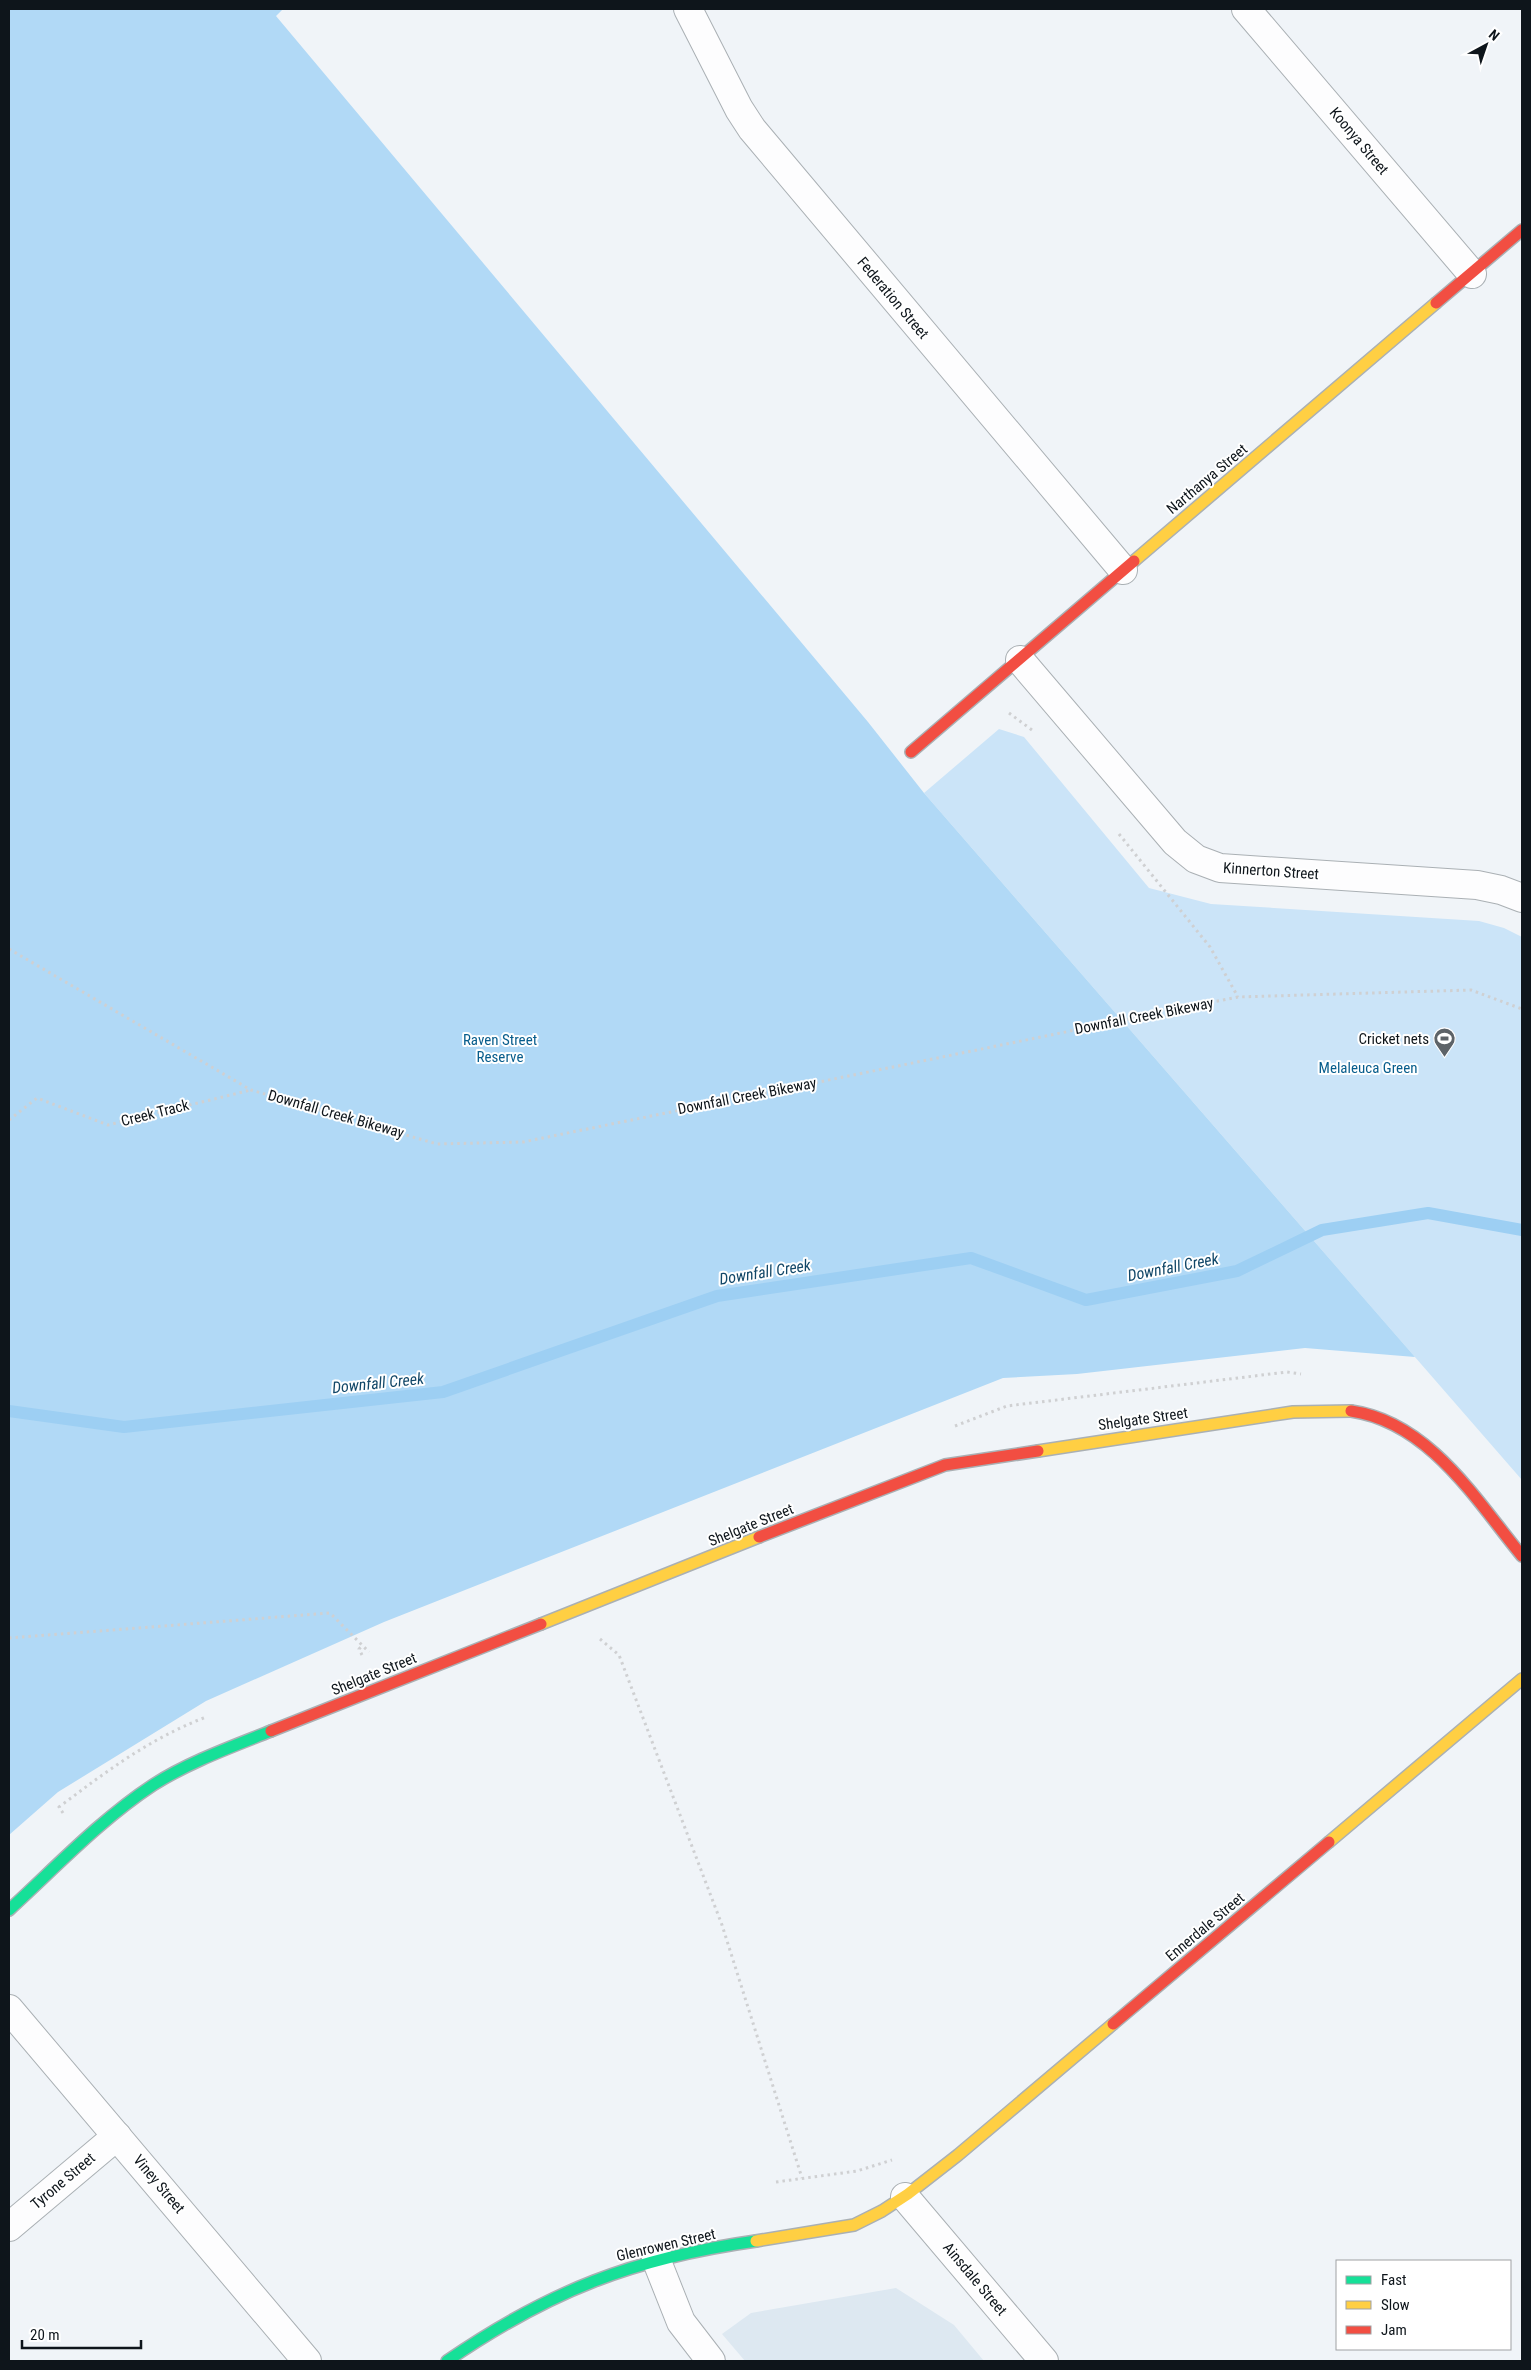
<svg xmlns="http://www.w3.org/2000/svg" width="1531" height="2370" viewBox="0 0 1531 2370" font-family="'Roboto Condensed',sans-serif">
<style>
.built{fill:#dde8f1}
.green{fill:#cbe4f8}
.forest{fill:#b1d9f6}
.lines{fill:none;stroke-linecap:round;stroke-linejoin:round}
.stream{stroke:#9dcff3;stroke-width:12}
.street-casing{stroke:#aab0b4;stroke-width:30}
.fast-casing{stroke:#aab0b4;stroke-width:14}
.slow-casing{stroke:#aab0b4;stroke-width:14}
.jam-casing{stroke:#aab0b4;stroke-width:14}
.path{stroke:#cfd0d2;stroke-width:3;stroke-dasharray:2.5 4;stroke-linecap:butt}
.street{stroke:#fdfdfe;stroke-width:28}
.fast{stroke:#16e098;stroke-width:11}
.slow{stroke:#ffcf43;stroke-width:11}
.jam{stroke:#f24e42;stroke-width:11}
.labels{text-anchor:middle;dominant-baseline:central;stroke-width:4;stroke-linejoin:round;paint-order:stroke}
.street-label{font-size:15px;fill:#0e151b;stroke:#fff}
.poi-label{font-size:15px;fill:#0e151b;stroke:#fff;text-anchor:end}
.park-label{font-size:15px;fill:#075d8c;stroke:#fff}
.water-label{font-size:16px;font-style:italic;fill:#114768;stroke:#fff}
</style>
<rect width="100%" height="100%" fill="#f0f4f8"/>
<polygon class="built" points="896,2288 954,2325 984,2361 745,2361 722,2334 751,2313"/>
<polygon class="green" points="999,729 1024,737 1149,888 1211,904 1479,921 1504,928 1522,937 1522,1480 924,793"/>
<polygon class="forest" points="9,9 283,9 276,16 868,722 924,793 1415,1357 1305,1348 1077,1374 1003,1378 384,1622 206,1701 58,1792 9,1835"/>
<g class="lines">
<polyline class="stream" points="9,1411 124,1427 443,1392 717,1296 971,1258 1086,1300 1237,1271 1322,1230 1428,1213 1522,1230"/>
<defs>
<g id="street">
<polyline points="688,9 739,109 752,129 1123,570"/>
<polyline points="1246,9 1472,274"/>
<polyline points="1020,660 1175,842 1196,859 1220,868 1477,885 1501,890 1522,898"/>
<polyline points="9,2009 307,2361"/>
<polyline points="905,2197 1044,2361"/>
<polyline points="9,2227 117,2136"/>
<polyline points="656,2259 681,2322 711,2361"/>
</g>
<g id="fast">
<path d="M 9,1910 C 56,1867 100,1820 153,1785 C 189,1762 231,1747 271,1731"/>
<path d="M 447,2361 C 549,2291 634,2258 756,2241"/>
</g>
<g id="slow">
<polyline points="1134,561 1436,303"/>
<polyline points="1038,1451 1293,1412 1351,1411"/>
<polyline points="541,1624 759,1537"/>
<polyline points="1329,1842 1522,1679"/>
<polyline points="756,2241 854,2225 882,2211 908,2194 958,2155 1113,2024"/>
</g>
<g id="jam">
<polyline points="1436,303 1522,230"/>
<polyline points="911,752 1134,561"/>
<path d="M 1351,1411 C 1429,1422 1476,1500 1522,1556"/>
<polyline points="759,1537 945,1465 1038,1451"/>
<polyline points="271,1731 541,1624"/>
<polyline points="1113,2024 1329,1842"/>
</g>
</defs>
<use href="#street" class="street-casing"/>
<use href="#fast" class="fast-casing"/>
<use href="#slow" class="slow-casing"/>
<use href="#jam" class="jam-casing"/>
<g class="path">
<polyline points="1009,713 1032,730"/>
<polyline points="1119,834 1210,947 1238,997"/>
<polyline points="9,949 251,1090 437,1144 523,1142 1238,997 1471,990 1522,1009"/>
<polyline points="9,1120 37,1098 108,1125 251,1090"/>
<polyline points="955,1426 1007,1406 1287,1372 1301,1374"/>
<polyline points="9,1638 330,1613 369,1652"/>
<polyline points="600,1639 619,1655 722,1925 802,2178"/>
<polyline points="362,1655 359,1649 362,1646"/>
<path d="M 63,1813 L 59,1807 C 107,1771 149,1739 206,1717"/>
<polyline points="776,2182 857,2171 892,2160"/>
</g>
<use href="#street" class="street"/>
<use href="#fast" class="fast"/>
<use href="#slow" class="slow"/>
<use href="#jam" class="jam"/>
</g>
<defs>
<symbol id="stadium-pin" viewBox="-11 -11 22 30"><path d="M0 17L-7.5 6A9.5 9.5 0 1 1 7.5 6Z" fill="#5d6368" stroke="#fff"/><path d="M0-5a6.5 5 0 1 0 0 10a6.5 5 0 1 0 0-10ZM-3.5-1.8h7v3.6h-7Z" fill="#fff"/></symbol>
</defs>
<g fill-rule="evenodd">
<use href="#stadium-pin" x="1432" y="1026" width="25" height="34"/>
</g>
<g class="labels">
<g class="street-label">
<text transform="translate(1359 141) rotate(50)">Koonya Street</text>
<text transform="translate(893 298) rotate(50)">Federation Street</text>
<text transform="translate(1207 479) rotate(-40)">Narthanya Street</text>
<text transform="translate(1271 871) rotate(4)">Kinnerton Street</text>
<text transform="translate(1144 1016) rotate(-11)">Downfall Creek Bikeway</text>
<text transform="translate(747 1096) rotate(-11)">Downfall Creek Bikeway</text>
<text transform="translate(155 1113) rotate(-14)">Creek Track</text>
<text transform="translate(336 1114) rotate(16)">Downfall Creek Bikeway</text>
<text transform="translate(1143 1419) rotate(-8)">Shelgate Street</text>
<text transform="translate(751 1525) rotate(-22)">Shelgate Street</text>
<text transform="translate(374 1674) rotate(-22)">Shelgate Street</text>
<text transform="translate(1205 1927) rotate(-40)">Ennerdale Street</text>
<text transform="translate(63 2181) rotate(-40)">Tyrone Street</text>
<text transform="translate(159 2184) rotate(50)">Viney Street</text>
<text transform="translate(666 2245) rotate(-13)">Glenrowen Street</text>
<text transform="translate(975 2279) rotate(50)">Ainsdale Street</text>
</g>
<g class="poi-label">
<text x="1429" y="1039">Cricket nets</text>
</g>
<g class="park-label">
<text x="500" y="1040">Raven Street<tspan x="500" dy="17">Reserve</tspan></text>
<text x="1368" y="1068">Melaleuca Green</text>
</g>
<g class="water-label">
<text transform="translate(1173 1267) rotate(-11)">Downfall Creek</text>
<text transform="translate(765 1272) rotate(-9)">Downfall Creek</text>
<text transform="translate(378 1383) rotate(-6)">Downfall Creek</text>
</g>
</g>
<rect width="1531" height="2370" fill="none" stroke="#0e151b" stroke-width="20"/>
<rect x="1336" y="2260" width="175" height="90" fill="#ffffff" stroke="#9fa1a4"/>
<rect x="1346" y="2276" width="25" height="8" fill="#16e098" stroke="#9fa1a4"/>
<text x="1381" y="2285" font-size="15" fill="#0e151b">Fast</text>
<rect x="1346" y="2301" width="25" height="8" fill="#ffcf43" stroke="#9fa1a4"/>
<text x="1381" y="2310" font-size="15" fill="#0e151b">Slow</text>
<rect x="1346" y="2326" width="25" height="8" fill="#f24e42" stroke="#9fa1a4"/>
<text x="1381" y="2335" font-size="15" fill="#0e151b">Jam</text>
<g transform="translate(1486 45) rotate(40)" stroke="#ffffff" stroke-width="4" paint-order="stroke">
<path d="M0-4L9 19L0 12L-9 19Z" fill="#0e151b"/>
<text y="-8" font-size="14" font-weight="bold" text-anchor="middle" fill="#0e151b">N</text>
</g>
<path d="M22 2340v8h119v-8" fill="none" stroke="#0e151b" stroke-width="2.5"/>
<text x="30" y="2340" font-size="15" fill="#0e151b" stroke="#ffffff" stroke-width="4" paint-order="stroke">20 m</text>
</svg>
